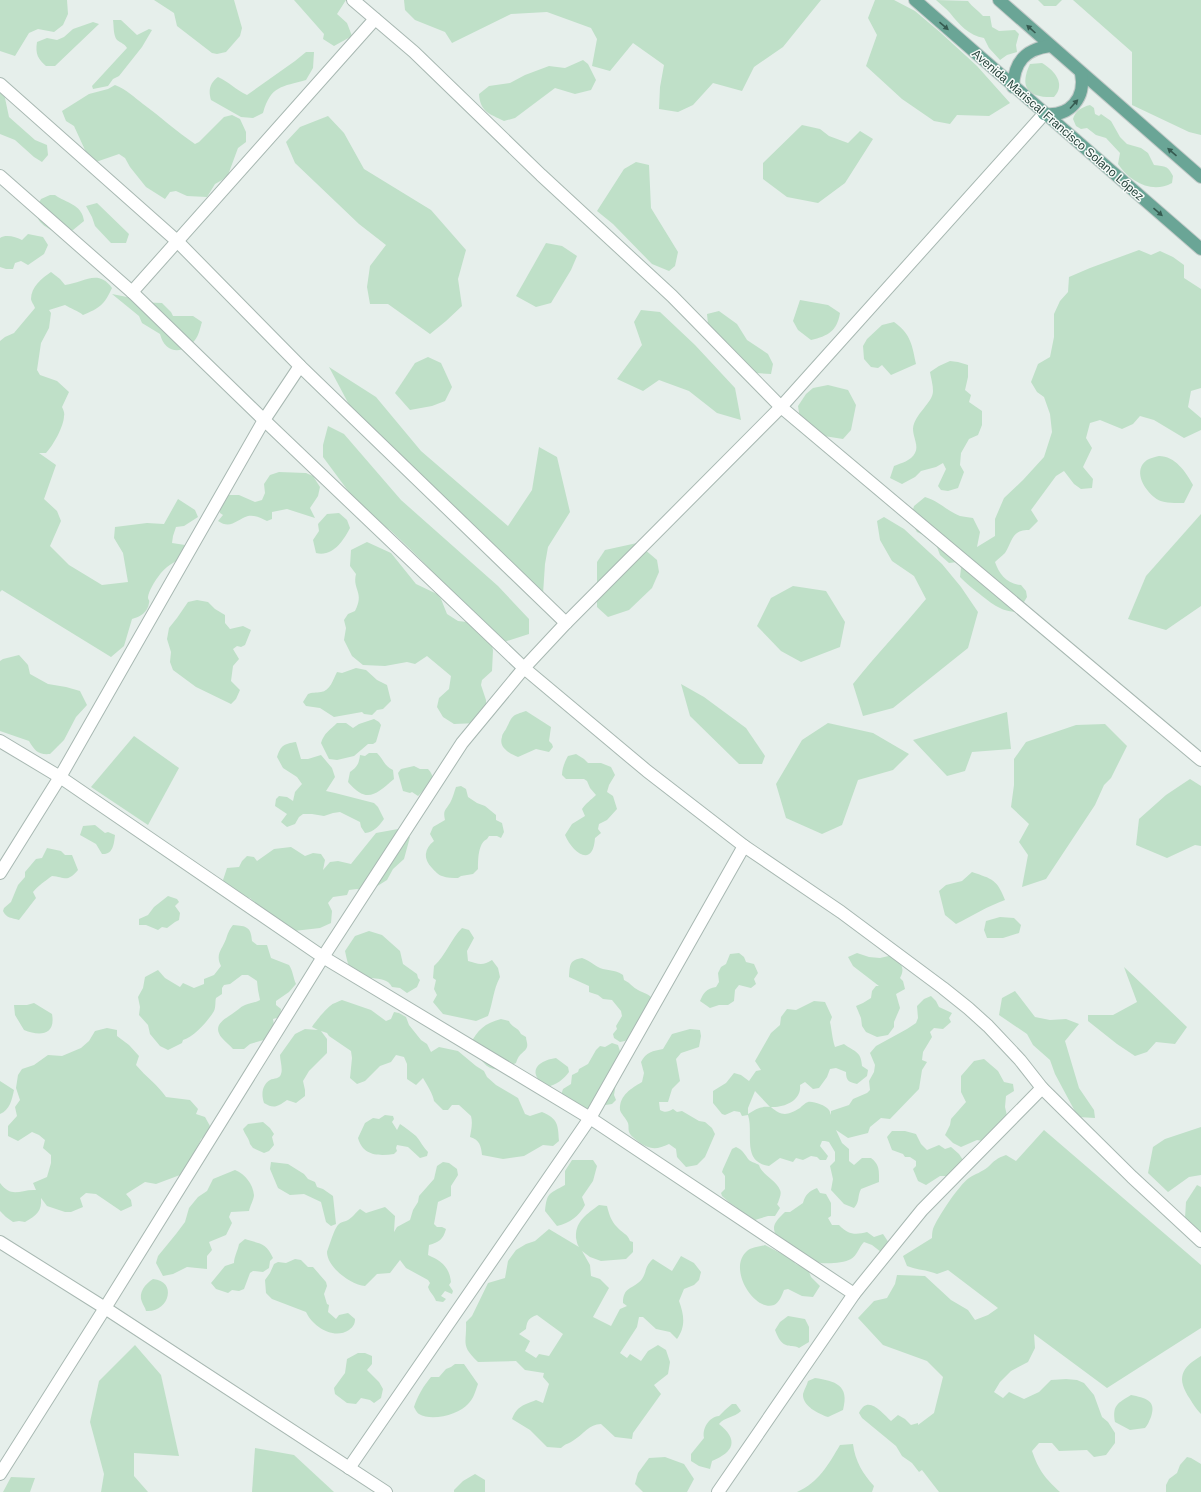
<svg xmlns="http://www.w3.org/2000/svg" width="1201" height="1492" viewBox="0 0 1201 1492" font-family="Arial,sans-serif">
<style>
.green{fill:#bfe0c8;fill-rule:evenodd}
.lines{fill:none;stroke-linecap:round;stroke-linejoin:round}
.minor-casing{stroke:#a8b8b2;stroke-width:14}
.primary-casing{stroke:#c2cac8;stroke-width:14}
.minor{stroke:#fff;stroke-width:12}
.primary{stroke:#6aa596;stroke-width:12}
.oneway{fill:#365b51}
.labels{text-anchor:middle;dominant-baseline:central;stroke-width:3;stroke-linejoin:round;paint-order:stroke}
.street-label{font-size:12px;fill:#24423a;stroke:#f7fbf9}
</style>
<rect width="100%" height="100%" fill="#e6efeb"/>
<g class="green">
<polygon points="0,0 67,0 68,14 63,25 54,32 38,29 29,33 15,56 0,51"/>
<polygon points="154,0 234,0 242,28 240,36 226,52 217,54 212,53 177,26 174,13"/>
<polygon points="294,0 346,0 337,14 347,23 352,36 334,46 323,39 324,34"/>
<polygon points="404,0 821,0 783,47 754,67 742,91 713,83 693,105 678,112 659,109 660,87 664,65 633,43 610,71 592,66 597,39 591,28 547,12 511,14 452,43 445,32 415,20 405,10"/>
<polygon points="875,0 894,0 915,11 941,33 977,66 1010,103 989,116 957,115 950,124 934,121 902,99 866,66 877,35 868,18"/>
<path d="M 936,0 L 968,1 C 972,7 978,10 983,16 L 990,16 L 992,27 L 999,31 L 1015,30 L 1019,34 L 1016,45 L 1017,52 L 1007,55 L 1000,60 L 989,48 L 984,38 C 969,36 959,24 950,13 C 946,8 940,4 936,0 Z"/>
<polygon points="1038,0 1062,0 1056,6 1044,6"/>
<polygon points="1073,0 1201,0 1201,135 1189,132 1132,105 1132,52"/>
<path d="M 113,20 L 121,20 L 137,35 L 149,29 L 152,30 L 142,47 L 119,76 L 113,79 L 108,86 L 93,89 L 92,86 L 127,48 C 125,44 121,43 117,40 C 113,35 114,26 113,20 Z"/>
<path d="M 93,22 L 99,24 L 55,66 L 46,66 C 38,59 35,54 37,42 L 47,38 L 57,40 L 64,37 L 73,29 Z"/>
<path d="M 306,52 L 314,52 L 313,68 L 306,80 C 282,87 271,85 263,113 L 253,118 L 241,117 L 211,100 C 208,90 210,83 218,77 C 229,82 236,90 247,95 L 295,61 Z"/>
<path d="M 583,60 L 588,64 L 596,80 L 591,90 L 575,94 L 555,88 L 515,118 L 504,121 C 490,114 480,112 479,94 L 489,86 L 510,83 L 525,75 L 549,66 L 565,68 Z"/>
<path d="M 1042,63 C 1055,71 1066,84 1054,97 C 1030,98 1018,89 1030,64 Z"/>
<polygon points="0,82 2,84 9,117 35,140 47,145 48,155 42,162 34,157 15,140 0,134"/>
<path d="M 115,85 C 126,89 134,97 143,104 C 161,117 177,132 195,144 L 199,142 L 224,117 L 232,115 L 240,119 L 246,132 L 246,142 L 238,148 L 228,175 L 222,180 L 215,184 L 207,197 L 187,196 L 176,191 L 170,192 L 165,199 L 146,187 L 130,167 L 125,158 L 119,154 L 93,163 L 85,150 L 74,126 L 66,121 L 62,111 L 89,94 L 108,89 Z"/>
<path d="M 1090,105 L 1094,108 L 1095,114 L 1099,116 L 1101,114 L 1111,121 L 1120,137 L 1127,144 L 1141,148 L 1148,153 L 1154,165 C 1166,167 1167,165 1173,176 L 1172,183 C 1152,194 1130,182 1118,164 L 1120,153 L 1106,138 L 1096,135 L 1087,128 L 1081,129 L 1076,126 L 1073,119 C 1075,111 1082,107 1090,105 Z"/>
<polygon points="328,116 344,133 364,169 431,210 466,250 458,279 462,306 446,321 430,334 388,304 370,304 367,287 370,266 386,245 359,224 295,163 286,142 300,127"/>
<polygon points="802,125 820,129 829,136 848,143 860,131 873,139 845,183 818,203 787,197 763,179 763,163"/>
<polygon points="636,162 649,165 651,208 678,252 675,266 669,271 652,264 613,224 597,211 624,169"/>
<path d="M 50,195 L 55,195 C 66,203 82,204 84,221 L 73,230 L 66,230 L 62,235 C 44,227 29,220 41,199 Z"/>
<polygon points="97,203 129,234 126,243 111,243 95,226 92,217 86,206"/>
<path d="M 28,234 L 43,237 L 48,245 L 44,254 L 28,265 L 21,261 L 15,263 L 13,269 L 6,269 L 0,267 L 0,238 C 6,234 16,237 22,240 Z"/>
<polygon points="546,243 562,246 577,256 571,270 551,303 536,307 516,296"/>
<path d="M 1139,250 L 1151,255 L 1160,251 L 1173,257 L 1184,265 L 1184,278 L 1201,289 L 1201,388 L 1191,391 L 1188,407 L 1201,418 L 1201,430 L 1184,438 L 1154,420 L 1140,416 L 1133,424 L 1122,429 L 1100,420 L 1090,423 L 1086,438 L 1092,448 L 1083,467 L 1093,479 L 1092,488 L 1081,489 L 1074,484 L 1064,471 L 1056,476 L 1031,510 L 1038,521 L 1029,530 C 1011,530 1013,541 1005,553 C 1002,556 998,559 995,562 C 999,574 1007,584 1021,585 L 1026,591 L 1027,597 L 1018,612 C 1000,612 990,602 977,592 C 971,587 966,583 960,577 L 961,568 L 957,562 L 949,563 L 940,555 L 937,547 L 932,539 L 917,532 L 910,520 L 914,506 L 925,497 C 939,501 947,511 960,516 C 964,517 968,517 973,518 L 980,532 L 977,547 L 995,536 L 995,519 L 1004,498 L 1023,480 L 1044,457 L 1052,432 L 1050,414 L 1044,397 L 1037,392 L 1031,382 L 1038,364 L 1050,357 L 1054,337 L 1054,314 L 1060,301 L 1068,292 L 1069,277 L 1090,268 Z"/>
<path d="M 51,272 L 60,279 L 65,285 C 83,283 98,268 112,288 C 104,305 100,308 83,315 C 77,310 71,309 65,305 L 49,310 L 51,313 L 49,328 L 41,343 L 37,370 L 40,375 L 57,381 L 69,392 L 62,407 C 63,409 65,413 64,416 C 64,426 53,446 46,453 L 39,453 L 56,465 L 44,499 L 57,511 L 61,521 L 50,546 L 69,565 L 102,585 L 128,582 L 123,553 L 114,538 L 115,527 L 147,523 L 164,524 L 178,499 L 195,510 L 198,517 L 184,526 L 176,527 L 173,536 L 172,543 L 185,545 L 186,555 C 175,562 165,566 158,577 C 154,582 149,591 148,597 C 148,601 150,599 149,603 C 148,612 140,617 132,619 L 124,646 L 111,657 L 2,590 L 0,592 L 0,341 L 5,337 L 14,333 L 35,308 C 34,305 31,301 31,299 C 31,287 42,278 51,272 Z"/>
<path d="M 112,294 L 127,297 L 136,302 L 162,303 L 171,312 L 173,316 L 193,316 L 202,322 C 200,328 199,335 195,340 C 183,355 165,354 160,334 L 142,323 L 139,316 Z"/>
<path d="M 800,300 L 828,305 L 840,313 C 837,331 828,336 811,340 L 798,330 L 793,321 Z"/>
<polygon points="641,310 660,312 695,345 735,388 741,420 717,413 689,391 659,380 643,391 617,379 642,345 634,322"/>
<polygon points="719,311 737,324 747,340 768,354 773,364 771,374 755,373 709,334 707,314"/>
<path d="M 894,322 C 911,334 912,345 916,364 L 891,375 L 882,365 L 878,368 L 871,367 L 864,359 L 863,346 L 867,339 L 882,325 Z"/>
<polygon points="428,357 441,363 452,387 445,401 432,406 410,410 395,393 415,363"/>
<path d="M 950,361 L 958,362 L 968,365 L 968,377 L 965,390 L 971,395 L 969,402 L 982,411 L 982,425 L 978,435 L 969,439 L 961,453 L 960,465 L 964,472 L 958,488 L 948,491 L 941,490 L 938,486 L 946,469 L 943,463 L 936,467 L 921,471 L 915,477 L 902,484 L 890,478 L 894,466 C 901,463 911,461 915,453 C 919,446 913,437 913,429 C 914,414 933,403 933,391 C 933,385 931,378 930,372 L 939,366 Z"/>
<polygon points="329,367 376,397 421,451 508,526 532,490 539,447 557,457 570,512 548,547 545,564 543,594 353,412"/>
<polygon points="828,385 848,390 856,405 851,430 843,439 824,436 800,419 798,406 806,394 813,388"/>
<polygon points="328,426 344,434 401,500 498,586 529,619 529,634 501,643 461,611 427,566 409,548 390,530 363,511 323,457 323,445"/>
<path d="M 1159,456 C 1175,456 1186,472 1193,485 L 1184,503 C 1175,503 1161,504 1154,497 C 1143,488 1133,470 1147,460 C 1150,458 1155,457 1159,456 Z"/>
<path d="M 279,472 L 306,473 L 313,476 L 320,487 L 318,496 L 310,508 L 315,518 L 287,509 L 272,512 L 272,519 L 267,521 C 261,518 256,515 248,516 C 237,519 231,530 218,521 L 223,515 L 220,513 L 219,508 L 226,495 L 239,495 L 255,502 L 262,500 L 265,493 L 264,484 L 270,475 Z"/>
<path d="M 339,513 L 347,520 L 350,528 C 343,541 333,557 316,553 L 313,540 L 319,531 L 318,524 L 327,514 Z"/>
<polygon points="1201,514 1201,606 1166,630 1128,619 1146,576"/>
<path d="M 884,517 L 904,529 L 942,564 L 961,587 L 978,612 L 968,648 L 893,708 L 863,716 L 853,684 C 876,655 902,628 926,599 L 914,576 L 892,561 L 880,540 L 877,521 Z"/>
<path d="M 367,542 L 391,553 L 416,584 L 437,594 L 441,599 L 447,614 L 458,621 L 467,622 L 490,639 L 493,650 L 492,671 L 482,680 L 481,685 L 486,700 L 486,707 L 478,723 L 454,724 L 443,717 L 437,707 L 439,698 L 449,689 L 451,676 L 427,656 L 415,664 L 407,662 L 385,666 L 363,665 L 352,656 L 344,640 L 346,628 L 344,620 L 348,614 L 355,611 C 365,592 352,590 356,574 L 350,566 L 351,550 Z"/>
<polygon points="637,543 657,560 659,572 652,588 629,610 608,617 597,607 597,562 605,550"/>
<polygon points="793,586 826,591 845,622 840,647 801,662 781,651 757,626 771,598"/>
<polygon points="197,600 208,602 215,609 225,615 225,623 230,629 243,626 251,630 245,645 241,647 237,646 233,649 239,659 233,666 231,681 240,690 236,699 231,704 196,687 173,670 170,662 171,652 167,639 169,628 177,618 188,602"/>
<path d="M 19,655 L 28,665 L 30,674 L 48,684 L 66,687 L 80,691 L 87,705 L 76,717 L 64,740 L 50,754 C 38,755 35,751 29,741 L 0,731 L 0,661 L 3,659 Z"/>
<path d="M 356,668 L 366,670 L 377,680 L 387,685 L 391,701 L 383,709 L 377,710 L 372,715 L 364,714 L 362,712 L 334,717 L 320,708 L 306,706 L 303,702 L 308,694 C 312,692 316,693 321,692 C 330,691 333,680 337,672 L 342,673 Z"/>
<polygon points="681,684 704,697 746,728 765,756 762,764 739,764 690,716"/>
<path d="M 526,711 L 551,727 L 549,741 L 552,744 L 553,747 L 549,752 L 536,749 L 518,757 C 511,754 498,748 502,737 C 502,734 505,731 506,729 C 513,715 511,716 526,711 Z"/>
<polygon points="1007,712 1011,749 972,752 965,771 947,776 913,740"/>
<path d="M 374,719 L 379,722 L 381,725 L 376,742 L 373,744 L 368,744 L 354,756 L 337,760 L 329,759 L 321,743 C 324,733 330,730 337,723 L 346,723 L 353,728 L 359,724 Z"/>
<polygon points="828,723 873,733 909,754 893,770 858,780 842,825 822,834 786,818 776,784 802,740"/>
<polygon points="1105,724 1127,746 1111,778 1104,785 1095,805 1046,879 1022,887 1028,855 1019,842 1029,824 1011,807 1014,785 1014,759 1026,742 1076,725"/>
<polygon points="134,736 179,768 148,825 91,787"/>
<path d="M 296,742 L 301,759 L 308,759 L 321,755 L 332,768 L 335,777 L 326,791 L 335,793 L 374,803 L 378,807 L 384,819 C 379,826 374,832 365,833 L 361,827 L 360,822 L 340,812 L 333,813 L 324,816 L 312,814 L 303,814 L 299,817 L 295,824 L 287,827 L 281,822 L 287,814 L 275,806 L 276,799 L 279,796 L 287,797 L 293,801 L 295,792 L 302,784 L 297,777 L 283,768 L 277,757 C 281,745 284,744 296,742 Z"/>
<path d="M 369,753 L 377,753 C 384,760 384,766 393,770 L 394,779 C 375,795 367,804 348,782 L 350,772 C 357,767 359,764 360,755 L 365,756 Z"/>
<path d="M 576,754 L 584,759 L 588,763 L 601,763 L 611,767 L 615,775 L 609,785 L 607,792 L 613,796 L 617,809 L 607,820 L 599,824 L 598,829 L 601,833 L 595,838 C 593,869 572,852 565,835 L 572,824 L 585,816 L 582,809 C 586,803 591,800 596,795 L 590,788 L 587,781 L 584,779 L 566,779 L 562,775 C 562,769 565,761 568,756 Z"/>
<path d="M 414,766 L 420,769 L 428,769 C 434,775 433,780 432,789 L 423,791 L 418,796 L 412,792 L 410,793 L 403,791 L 398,773 L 401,769 Z"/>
<polygon points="1190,779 1201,786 1201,846 1195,845 1167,858 1136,845 1139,819 1166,795"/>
<path d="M 461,786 L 466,789 L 468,797 L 477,803 L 485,806 L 496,815 L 496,820 L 502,823 L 504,832 L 501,838 L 497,836 L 489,836 L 487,839 C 478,843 478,860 478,869 L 473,874 L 461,876 L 458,878 C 453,878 447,878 442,876 C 438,875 435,871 432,868 C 423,859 424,849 434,841 L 430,834 L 433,827 L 445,820 C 443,810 445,811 450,803 C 453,798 454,792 456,787 Z"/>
<path d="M 95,825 L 105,833 L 108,832 L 115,835 C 114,844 113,855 102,854 L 96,844 L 80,835 L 83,826 Z"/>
<polygon points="398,829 410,837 404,859 393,869 387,880 379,885 366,891 357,889 349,890 347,895 333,897 328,903 332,911 331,923 320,928 294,931 260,909 250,898 239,897 228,892 223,880 227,868 239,867 242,861 247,856 254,857 257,861 274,849 291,847 305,856 313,853 321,854 325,860 323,870 330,862 338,861 351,864 376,833"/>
<path d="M 47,848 L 61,851 L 65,855 L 72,855 L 78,870 C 67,883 65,877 52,876 C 45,881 39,885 33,892 L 36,898 L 19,920 C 12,918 6,918 3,911 L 4,908 L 11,902 L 18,885 L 25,877 L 25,872 L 36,859 L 42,858 Z"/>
<path d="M 972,872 C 992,879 997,879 1005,900 C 988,906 972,916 956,924 L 945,915 L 939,891 L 946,885 L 962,881 Z"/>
<polygon points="168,896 177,899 179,902 175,906 180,913 179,920 175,922 167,928 162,927 158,930 146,925 139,925 139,919 148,915 154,907"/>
<polygon points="1000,917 1014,918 1021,925 1019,933 1003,938 987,938 984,930 986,921"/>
<path d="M 233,925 C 247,926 251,927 252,941 L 257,945 L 267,945 L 271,958 L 289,965 C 293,971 293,977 296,984 L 289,992 L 276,1001 L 276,1005 L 281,1009 L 280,1017 L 273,1019 L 274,1025 L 267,1039 L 250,1044 L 244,1049 L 233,1049 C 230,1045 225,1042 222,1038 C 212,1026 223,1020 232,1014 C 237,1011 240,1007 245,1005 C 250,1003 255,1003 260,1000 L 258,990 L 257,981 L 248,975 L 242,975 L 230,984 L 224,985 L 222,988 L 222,994 L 216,998 C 215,1001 216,1007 214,1011 C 208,1021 195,1036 183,1040 L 182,1043 L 168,1050 L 160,1046 L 150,1034 L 148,1025 L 139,1015 L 140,1007 L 138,997 L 143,988 L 145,977 L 158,970 L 165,978 L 180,987 L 183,983 L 194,988 L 204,984 L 204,979 L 214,975 L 221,966 C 215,954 222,950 226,939 C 228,933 229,930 233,925 Z"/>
<path d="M 462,928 L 469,930 L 474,938 L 467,951 L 468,961 C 478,964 483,966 492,960 L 498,968 L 500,977 C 493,990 493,1003 488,1016 L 476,1021 L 443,1014 L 433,1002 L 437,995 L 434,989 L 436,980 L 433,978 L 434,966 C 446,955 451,939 462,928 Z"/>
<path d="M 369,931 L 382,935 L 400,951 L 403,964 L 417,974 L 418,978 L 420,980 L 417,987 L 407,993 L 400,988 L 392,987 C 384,971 362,987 349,966 C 347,962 346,955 345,951 L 355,936 Z"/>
<path d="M 739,953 L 744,957 L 746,962 L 754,964 L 758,973 L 754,979 L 756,984 L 751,988 L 739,985 L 735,990 L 734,1001 L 728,1005 L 719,1005 L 710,1008 L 700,1001 C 704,992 706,989 716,987 L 719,982 L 718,973 L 721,967 L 726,964 L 730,954 Z"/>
<path d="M 857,953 L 869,957 L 880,958 L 893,955 C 900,963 906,967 900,978 L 903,981 L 905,989 L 896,994 L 900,1008 L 894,1022 L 894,1027 L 888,1035 L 877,1037 L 866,1032 L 862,1026 L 861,1018 L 856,1006 L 863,1003 L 871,998 L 872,991 L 876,986 L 879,986 L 853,966 L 848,957 Z"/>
<path d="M 582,958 C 591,961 593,965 600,968 C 608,971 614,969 623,975 L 624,980 C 632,984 632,987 638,990 C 643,993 647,993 652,998 L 652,1021 L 625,1041 L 620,1042 L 614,1038 L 613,1034 L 617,1029 L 616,1026 L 622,1016 L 621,1011 L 612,1000 L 603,999 L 598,995 L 589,992 L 589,986 L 569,977 C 570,965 569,960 582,958 Z"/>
<polygon points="1124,967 1187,1027 1175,1044 1156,1042 1147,1052 1135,1056 1117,1044 1088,1021 1088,1015 1113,1015 1137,1002"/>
<polygon points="1015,991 1035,1017 1050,1020 1066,1019 1079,1024 1065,1041 1079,1088 1094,1110 1095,1118 1078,1117 1055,1074 1050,1060 1033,1045 1027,1034 999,1015 1002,998"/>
<path d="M 931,996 L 936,1001 L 939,1007 L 952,1013 L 949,1018 L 951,1022 L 943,1029 L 934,1028 L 930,1032 L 932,1037 L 923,1052 L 922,1060 L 927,1062 L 922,1070 L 919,1089 L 890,1119 L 881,1118 L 870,1127 L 868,1133 L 848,1138 L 836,1130 L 842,1143 L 849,1149 L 849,1161 L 854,1165 L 862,1158 L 871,1158 C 880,1165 879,1171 879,1182 L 861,1189 C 857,1197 860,1201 854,1208 L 844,1204 L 831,1190 L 833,1179 L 830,1166 L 835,1161 L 835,1152 L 829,1142 L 825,1141 L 822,1141 L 820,1146 L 828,1156 L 826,1160 L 820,1160 L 817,1157 L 811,1156 L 803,1160 L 796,1158 L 793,1162 L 780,1158 L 769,1166 C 741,1162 754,1133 748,1115 L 742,1116 L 740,1112 L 734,1111 L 725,1115 L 722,1114 L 713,1103 L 713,1091 L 726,1083 L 734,1073 L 741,1075 L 749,1081 L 756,1071 L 761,1070 L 755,1061 L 771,1033 L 780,1025 L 781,1017 L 787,1009 L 796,1010 L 814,1001 L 825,1002 L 832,1017 L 830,1022 C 832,1031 832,1038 835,1047 L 844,1044 C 855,1052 861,1051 862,1066 L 868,1070 L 867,1076 L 857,1084 C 849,1082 846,1081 846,1072 L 836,1068 L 830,1069 L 827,1077 L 819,1088 L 813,1089 L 805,1082 L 800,1085 C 802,1101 783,1108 771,1107 C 782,1117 788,1115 800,1108 C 802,1106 805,1103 808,1102 C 813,1101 825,1105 829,1110 C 830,1111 830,1113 831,1115 L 831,1111 L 849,1105 L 853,1099 L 867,1093 L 870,1090 L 869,1081 L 874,1072 L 875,1065 L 870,1053 L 876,1046 L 907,1029 L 916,1023 L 918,1018 L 917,1006 L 924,999 ZM 755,1091 L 770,1107 C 761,1106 756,1109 748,1114 L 748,1108 Z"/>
<path d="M 342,1000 L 371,1010 L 386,1021 L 391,1019 L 394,1012 L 399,1013 L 406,1017 L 409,1025 L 421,1040 L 427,1044 L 431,1052 L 439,1047 L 458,1051 L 476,1066 L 484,1071 L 487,1077 L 496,1085 L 518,1098 L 525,1114 L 530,1116 L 542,1112 C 558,1119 558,1124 559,1141 L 553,1146 L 543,1145 L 524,1156 L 503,1159 L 482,1155 C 481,1146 480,1140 470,1137 C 471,1130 473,1124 471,1116 L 459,1105 L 452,1105 L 448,1110 L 443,1110 L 434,1101 C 433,1094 427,1085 423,1078 L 416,1085 L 407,1079 L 407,1064 L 404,1057 L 396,1055 L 391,1062 L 380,1066 L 365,1081 L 357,1084 L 350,1078 L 352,1058 L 351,1051 L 329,1036 L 327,1033 L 321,1031 L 327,1039 L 327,1053 L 309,1071 L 303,1081 L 305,1090 L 305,1096 L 296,1103 L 287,1100 C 277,1107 274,1109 264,1103 C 261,1094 262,1085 270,1080 C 274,1078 280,1079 281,1074 C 283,1069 280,1060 280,1055 L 295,1034 L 305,1029 L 318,1030 L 312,1027 C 314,1023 326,1009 330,1006 C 333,1003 338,1002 342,1000 Z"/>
<path d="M 34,1003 L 52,1014 C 56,1036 39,1036 24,1030 L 15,1015 L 14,1005 L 27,1005 Z"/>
<path d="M 501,1019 L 509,1021 C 511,1027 518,1027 521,1034 L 526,1037 C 526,1040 528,1044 527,1047 C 525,1053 519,1052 516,1063 C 489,1077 486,1066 470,1045 C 477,1030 485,1023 501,1019 Z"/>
<path d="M 107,1028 L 117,1030 L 117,1036 L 129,1045 L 139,1056 L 136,1065 C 146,1077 158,1085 166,1097 L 190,1100 L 198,1109 L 196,1114 L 205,1117 L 210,1126 L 207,1134 L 201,1139 L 191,1163 L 180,1175 L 156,1184 L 145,1182 L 126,1194 L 131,1200 L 132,1206 L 121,1211 L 96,1194 L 86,1193 L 80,1198 L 83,1207 L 71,1212 L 65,1212 L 47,1206 L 41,1198 C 42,1211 37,1215 25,1222 L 19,1221 L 13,1222 L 6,1217 L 0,1211 L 0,1183 C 12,1199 20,1189 36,1190 L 33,1183 L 47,1177 L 51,1163 L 51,1155 L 43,1148 L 45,1140 L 39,1135 L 32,1132 L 18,1141 L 8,1136 L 8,1126 L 17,1116 L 15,1107 L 20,1100 L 16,1088 L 18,1075 L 22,1069 L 34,1065 L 48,1055 L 62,1056 L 81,1048 L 89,1041 L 95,1031 Z"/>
<path d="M 690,1029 L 700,1030 L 701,1036 L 699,1047 L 681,1053 L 676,1059 L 680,1081 L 672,1089 L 668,1102 L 659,1102 L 660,1110 C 665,1113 668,1112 673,1109 L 677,1112 L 682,1111 L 699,1121 L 705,1122 L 712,1128 L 715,1134 L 705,1157 L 697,1165 L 686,1167 L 677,1157 L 676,1149 L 669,1144 C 655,1151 647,1149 635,1139 C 633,1137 630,1135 629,1132 C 628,1129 629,1126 628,1123 C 626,1118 621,1114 620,1110 C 619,1095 632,1088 642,1082 L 644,1073 L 641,1062 C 646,1052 653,1051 663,1049 L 672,1034 Z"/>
<polygon points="612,1043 618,1045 621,1054 614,1095 616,1100 612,1104 599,1106 586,1113 560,1098 563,1089 571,1084 572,1075 578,1072 579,1069 588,1064 596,1050 600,1046 605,1047"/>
<path d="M 556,1058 L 568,1067 L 569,1072 C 564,1079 556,1085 547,1087 C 527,1074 535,1061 556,1058 Z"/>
<polygon points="984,1059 998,1071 1004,1082 1013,1084 1014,1091 1006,1096 1005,1107 1008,1120 982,1141 977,1140 961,1147 953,1143 945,1135 950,1125 951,1119 966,1102 961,1092 961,1076 974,1061"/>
<path d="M 0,1081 L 14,1090 C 12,1099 10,1110 0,1114 Z"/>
<path d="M 385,1115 L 393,1116 L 394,1119 L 392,1122 L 397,1130 L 400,1124 C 406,1128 411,1132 416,1136 C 421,1142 423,1147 428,1152 L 427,1156 L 420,1158 L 408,1147 L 397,1145 L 396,1148 L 397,1151 L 394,1154 C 378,1156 363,1156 358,1138 L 365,1123 L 373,1118 L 379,1119 Z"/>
<path d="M 263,1122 L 270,1128 L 274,1134 L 272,1137 L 274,1145 L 269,1151 L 264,1153 L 253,1148 L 250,1144 C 249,1138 245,1135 243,1129 L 248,1124 Z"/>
<polygon points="1201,1127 1201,1175 1189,1177 1168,1192 1148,1173 1153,1147 1165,1139"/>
<path d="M 1044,1130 L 1201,1265 L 1201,1328 L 1107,1388 L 1034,1334 L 1035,1348 L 1028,1362 L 1011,1371 L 1000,1382 L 994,1392 L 1003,1398 L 1009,1392 L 1024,1399 L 1039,1392 L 1051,1380 L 1066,1379 L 1077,1380 L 1084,1383 L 1094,1395 L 1102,1417 L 1108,1422 L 1115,1433 L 1115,1443 L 1106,1455 L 1094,1457 L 1087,1450 L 1059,1451 L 1052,1443 L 1039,1443 L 1032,1451 C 1039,1471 1045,1478 1060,1492 L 939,1492 L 922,1470 L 919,1472 L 912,1463 L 902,1456 L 896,1446 L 862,1418 L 859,1413 C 868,1394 882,1413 891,1421 L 898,1415 L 905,1419 L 911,1425 L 918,1423 L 918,1425 L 934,1413 L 943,1377 L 927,1361 L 883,1345 L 858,1318 L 874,1301 L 887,1298 L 895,1284 L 897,1275 L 925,1276 L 951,1300 L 968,1310 L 975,1320 L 988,1315 L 998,1308 L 948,1270 L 937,1274 C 928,1270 917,1270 907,1266 L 903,1256 L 932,1238 C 932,1236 932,1232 933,1229 C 937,1218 959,1185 969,1178 C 975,1174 982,1172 988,1167 C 994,1161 997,1158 1006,1155 L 1016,1161 Z"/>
<polygon points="892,1131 905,1131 916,1134 921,1144 927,1150 939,1145 945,1149 951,1147 959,1154 963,1160 951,1176 940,1176 926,1185 918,1181 913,1169 916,1166 916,1161 910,1157 905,1157 903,1154 892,1150 887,1137"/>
<path d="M 736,1147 C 743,1150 745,1155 749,1160 C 751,1162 756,1163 759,1165 C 762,1175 776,1180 780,1190 C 782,1194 779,1199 778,1203 L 777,1204 L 780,1208 L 775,1216 L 768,1216 L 755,1220 L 741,1214 L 736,1207 L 730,1203 L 722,1196 L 721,1193 L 725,1189 L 725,1176 L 722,1172 L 723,1169 L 732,1149 Z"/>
<path d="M 572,1160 L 593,1160 L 597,1166 L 593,1181 L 582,1197 L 585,1205 C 579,1216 570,1223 557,1226 L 545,1211 C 547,1192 549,1194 565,1185 L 565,1171 Z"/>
<polygon points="271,1162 288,1164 304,1174 308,1179 315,1182 317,1187 323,1189 333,1196 336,1224 331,1226 326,1222 321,1202 304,1194 290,1195 278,1188 270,1169"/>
<path d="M 443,1162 L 449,1163 L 457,1169 L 458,1175 L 451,1186 L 451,1196 L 438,1202 L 434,1224 L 437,1227 L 442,1227 L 446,1229 C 443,1240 439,1242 429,1245 L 428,1255 C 441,1261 449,1266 451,1282 L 449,1285 L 453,1291 L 452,1294 L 445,1291 L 441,1296 L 446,1299 L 443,1302 L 436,1301 C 434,1295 430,1293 428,1287 L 430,1283 L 428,1280 L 406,1268 L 400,1260 L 390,1273 L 377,1274 L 365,1286 C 351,1285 327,1267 327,1252 C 328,1249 334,1231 336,1228 C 340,1221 342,1223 348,1220 C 352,1218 356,1212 360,1209 L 366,1213 L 385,1207 L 395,1216 L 394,1232 L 397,1227 L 410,1220 L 413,1210 L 418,1202 L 419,1196 L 434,1179 L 437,1166 Z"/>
<path d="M 235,1170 C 245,1174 253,1184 254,1195 C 254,1199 250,1206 249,1211 L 231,1212 L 229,1217 L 232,1223 L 226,1235 L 209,1242 L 212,1250 L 207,1256 L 207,1269 L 187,1267 L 173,1274 L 163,1276 L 156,1263 L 158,1256 L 176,1234 L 185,1222 L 189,1208 L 198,1197 L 207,1191 L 213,1179 Z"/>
<polygon points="1197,1185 1201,1187 1201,1240 1185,1218 1186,1202"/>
<path d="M 817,1188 L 820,1193 L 826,1194 L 831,1203 L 831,1216 L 828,1218 L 832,1225 L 839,1225 C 848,1235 856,1235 867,1232 L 874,1237 L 883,1234 L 889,1243 L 881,1252 L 872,1245 L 864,1242 C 859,1247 857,1256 851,1259 C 844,1263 829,1264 821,1263 C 808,1260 772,1242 774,1227 C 775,1221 781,1216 785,1212 L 790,1212 L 803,1203 C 805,1195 809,1191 817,1188 Z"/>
<path d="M 599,1205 L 607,1206 C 609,1214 611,1221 617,1227 C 622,1233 628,1234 630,1241 L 633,1242 L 633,1252 L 626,1259 L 601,1261 L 590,1257 L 582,1251 L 590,1265 L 591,1276 L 600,1279 L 609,1288 L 593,1317 L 611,1326 L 620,1309 L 627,1306 L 623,1303 C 623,1286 633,1290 642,1279 C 647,1272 644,1267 653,1259 L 672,1271 L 681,1256 L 694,1263 L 701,1272 L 699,1280 L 694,1285 L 684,1289 L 679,1301 C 684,1315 686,1326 677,1339 L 670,1332 L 656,1329 L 643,1317 L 639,1317 L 637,1327 L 620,1353 L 627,1358 L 630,1354 L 641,1361 L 648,1351 L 658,1345 L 666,1350 L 670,1362 L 668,1374 L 654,1385 L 661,1394 L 633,1433 L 632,1439 L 615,1437 L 601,1424 C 589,1424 584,1434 574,1440 C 569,1444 566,1443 561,1448 L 547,1447 L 530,1430 L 512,1419 C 517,1406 524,1405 536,1400 L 543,1403 L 549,1384 L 543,1377 L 544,1373 L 525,1370 L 516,1361 L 478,1362 C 460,1345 467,1344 466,1322 L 472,1316 L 488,1283 L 505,1278 L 508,1261 L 516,1250 L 526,1244 L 535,1241 L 549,1229 L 579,1247 C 577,1244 577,1242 576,1238 C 575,1221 587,1214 599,1205 ZM 537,1315 L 563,1334 L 549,1356 L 539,1354 L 536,1358 L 525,1351 L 530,1341 L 519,1334 L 526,1329 C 527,1320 529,1318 537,1315 Z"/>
<path d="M 245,1239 C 260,1244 266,1242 273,1258 L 270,1261 L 269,1268 L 263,1272 L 253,1271 L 250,1273 L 244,1289 L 239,1291 L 232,1290 L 228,1293 L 216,1289 L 211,1283 L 225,1266 L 234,1263 C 234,1257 238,1250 239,1244 Z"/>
<path d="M 765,1245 L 790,1258 L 796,1264 L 808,1269 L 811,1277 L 820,1286 L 813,1297 L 802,1296 L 788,1289 L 784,1290 C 782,1295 779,1303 774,1305 C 754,1312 727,1268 747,1251 C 751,1247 760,1247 765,1245 Z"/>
<path d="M 295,1259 L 301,1260 L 308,1267 L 313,1267 L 326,1282 L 327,1286 L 324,1294 L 327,1304 L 329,1305 L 328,1312 L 336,1319 L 339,1315 L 348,1313 L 355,1319 C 355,1324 353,1327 349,1330 C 334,1340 313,1327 306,1312 L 272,1299 L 266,1293 L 265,1280 L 270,1273 L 274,1264 L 278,1262 L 286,1263 Z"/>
<path d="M 153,1279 C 178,1281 169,1313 146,1311 C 145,1307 143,1305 142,1302 C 138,1293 145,1284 153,1279 Z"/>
<path d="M 788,1316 L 805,1319 L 809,1327 L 809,1342 L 799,1348 C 794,1345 790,1347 786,1345 C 780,1343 777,1335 775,1330 L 780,1322 Z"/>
<polygon points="135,1345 161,1375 179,1456 134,1453 134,1476 148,1492 101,1492 104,1474 90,1422 99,1381"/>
<polygon points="358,1353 365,1353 372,1356 372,1364 367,1370 379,1382 383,1389 381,1398 374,1403 370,1400 361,1398 356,1404 347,1403 335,1394 334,1388 345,1373 347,1359"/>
<path d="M 1201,1356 L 1201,1414 C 1197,1410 1193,1404 1190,1399 C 1176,1378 1181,1368 1201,1356 Z"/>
<path d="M 455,1364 L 464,1364 L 478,1384 C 475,1392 474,1398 468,1404 C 460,1414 432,1422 419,1414 C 417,1413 415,1409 414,1407 C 417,1397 424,1385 431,1377 L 439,1377 L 446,1369 L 451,1367 Z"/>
<path d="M 815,1378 C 835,1381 850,1385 843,1410 L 828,1417 C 819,1414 802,1406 803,1394 C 804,1390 807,1385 808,1381 Z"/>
<path d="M 1131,1395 C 1145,1398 1157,1400 1151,1417 C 1149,1421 1148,1425 1145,1428 L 1130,1430 L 1115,1422 C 1112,1405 1118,1403 1131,1395 Z"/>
<path d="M 732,1404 L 736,1404 L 741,1411 C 734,1418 724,1417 719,1424 C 739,1440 734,1452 712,1461 L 710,1469 L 699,1466 L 691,1461 L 691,1454 L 704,1438 C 702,1428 709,1417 719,1416 L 725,1410 Z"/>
<path d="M 853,1444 C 855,1461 863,1474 874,1486 L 872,1492 L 797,1492 C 819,1482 828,1465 840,1445 Z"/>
<polygon points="255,1448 294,1455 334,1492 252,1492"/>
<polygon points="665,1457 684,1464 694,1479 687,1492 643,1492 635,1484 638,1473 649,1458"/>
<polygon points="1187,1457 1191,1458 1201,1464 1201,1492 1166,1492 1166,1485 1169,1479 1177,1473 1180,1465"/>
<polygon points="475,1474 485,1480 485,1492 454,1492 454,1490 463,1481"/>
<polygon points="11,1477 35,1478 30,1492 3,1492"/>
</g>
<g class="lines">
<defs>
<g id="minor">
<polyline points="353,0 414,52 541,175 672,296 781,407 1201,760"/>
<polyline points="0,84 177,241 300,366 566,623"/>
<polyline points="0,176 132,292 264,420 524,668 647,771 744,846 841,912 943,988 968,1008 988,1026 1020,1060 1042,1088 1132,1177 1201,1241"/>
<polyline points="132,292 375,19"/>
<polyline points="0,741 60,777 323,957 590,1118 854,1294"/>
<polyline points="0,873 60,777 264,420 300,366"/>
<polyline points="0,1242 105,1308 386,1492"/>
<polyline points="349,1468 590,1118 744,846"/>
<polyline points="0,1474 105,1308 323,957 462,743 524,668 566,623 781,407 1044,114"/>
<polyline points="718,1492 854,1294 922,1210 1042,1088"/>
</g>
<g id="primary">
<polyline points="915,0 1201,249"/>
<polyline points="999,0 1201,177"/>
<path d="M 1013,87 C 1014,62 1025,49 1050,46"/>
<path d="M 1044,114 C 1070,117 1086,98 1081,73"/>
</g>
</defs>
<use href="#minor" class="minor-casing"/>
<use href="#primary" class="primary-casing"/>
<use href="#minor" class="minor"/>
<use href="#primary" class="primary"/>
</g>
<defs><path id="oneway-solid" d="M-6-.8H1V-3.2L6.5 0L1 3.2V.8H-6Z"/></defs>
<g class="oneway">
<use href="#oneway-solid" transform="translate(944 26) rotate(41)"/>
<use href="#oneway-solid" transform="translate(1031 29) rotate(-138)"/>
<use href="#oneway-solid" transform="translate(1074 104) rotate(-48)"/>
<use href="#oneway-solid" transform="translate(1172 152) rotate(-139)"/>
<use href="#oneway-solid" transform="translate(1158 212) rotate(41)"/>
</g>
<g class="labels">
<g class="street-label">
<text transform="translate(1058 125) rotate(41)">Avenida Mariscal Francisco Solano López</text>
</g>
</g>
</svg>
